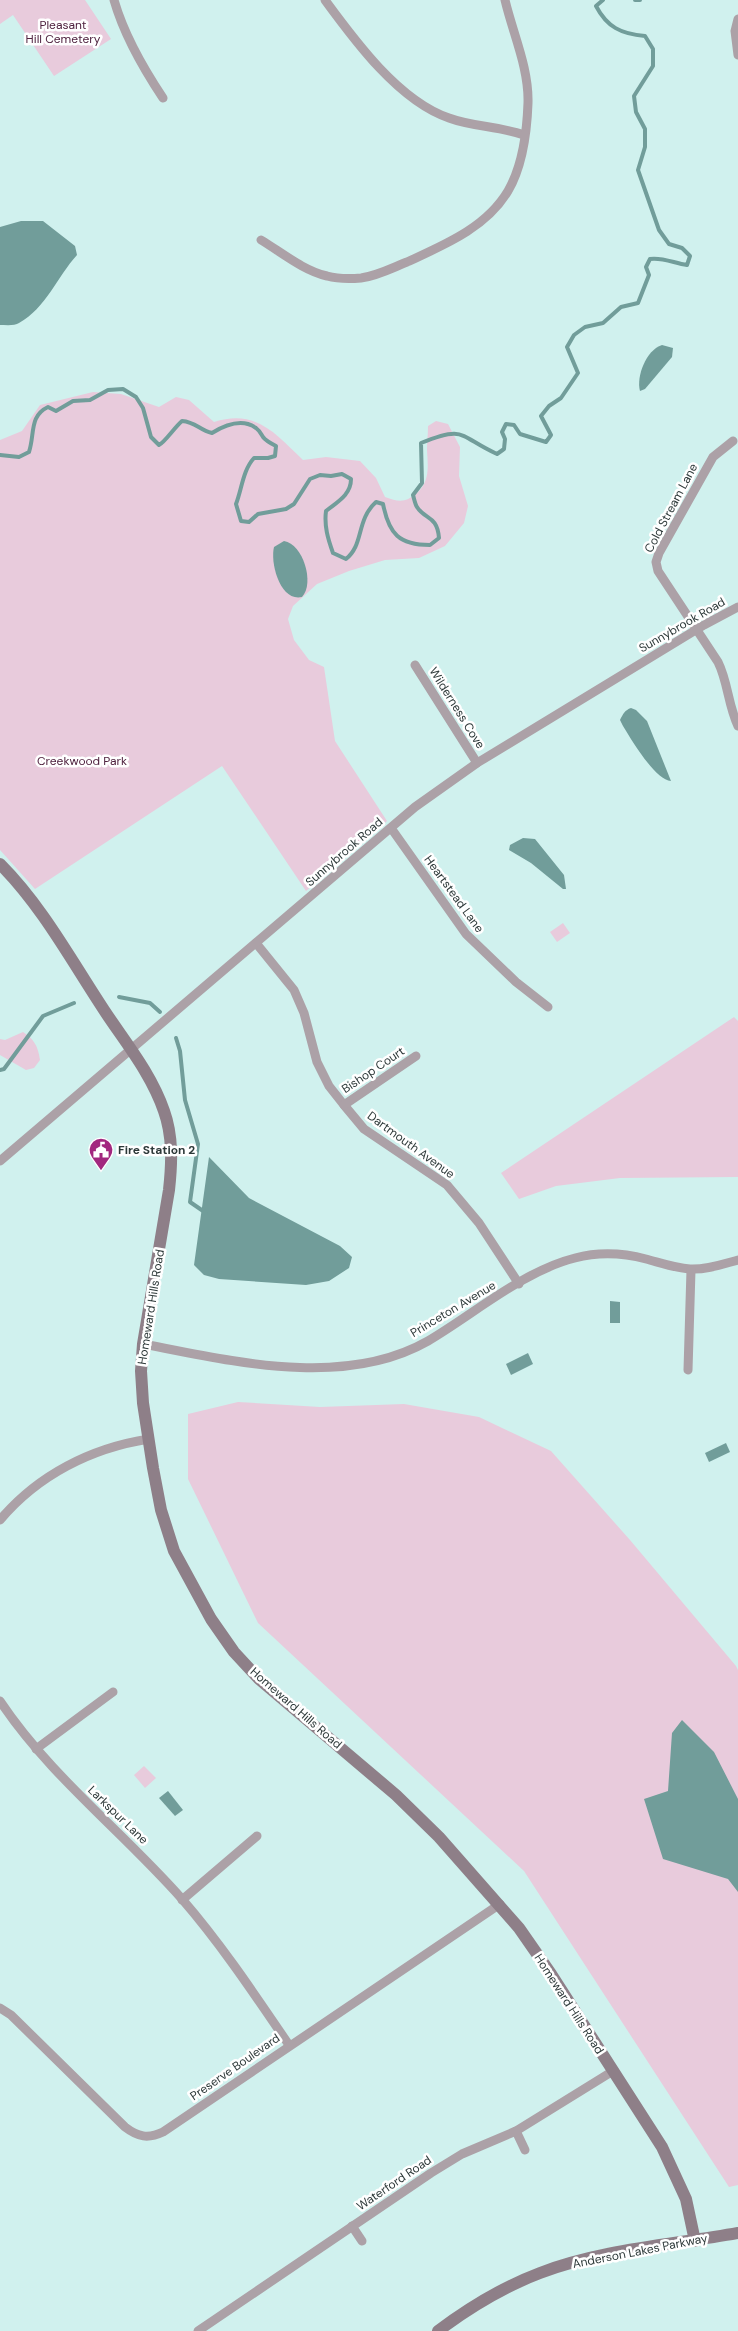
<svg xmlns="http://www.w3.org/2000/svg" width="738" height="2331" viewBox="0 0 738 2331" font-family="'DM Sans',sans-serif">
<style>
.green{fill:#e8cbdc}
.water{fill:#719d9a}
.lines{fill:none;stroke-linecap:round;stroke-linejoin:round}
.stream{stroke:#719d9a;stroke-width:4}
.street{stroke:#aca1a7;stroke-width:9}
.secondary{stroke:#8e7f88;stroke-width:12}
.labels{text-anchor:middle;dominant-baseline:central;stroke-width:5;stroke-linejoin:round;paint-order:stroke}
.park-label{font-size:12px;fill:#4f223f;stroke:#fff}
.street-label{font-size:12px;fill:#2d3939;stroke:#fff}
.poi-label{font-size:12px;font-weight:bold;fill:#2d3939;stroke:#fff;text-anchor:start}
</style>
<rect width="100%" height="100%" fill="#d0f1ee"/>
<g class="green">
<polygon points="0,0 85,0 111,39 54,76 13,15 0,24"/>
<path d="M 93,392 L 121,394 L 159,407 L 176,397 L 189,400 L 214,422 C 256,409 275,433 303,460 L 326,457 L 360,461 L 376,478 L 385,497 C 399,502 405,503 417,493 C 430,481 428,467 427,450 C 427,442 428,434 428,426 L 436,421 L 448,424 L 460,447 L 459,476 L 468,506 L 464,523 L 445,546 L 419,558 L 385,560 L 349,571 L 317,584 L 293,606 L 288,619 L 294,640 L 309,660 L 324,667 L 335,741 L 387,821 L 306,891 L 222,766 L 35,889 L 0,850 L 0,440 L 22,431 L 40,405 Z"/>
<polygon points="563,923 570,933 557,942 550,932"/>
<polygon points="734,1017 738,1021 738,1177 620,1178 556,1186 519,1199 501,1173"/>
<path d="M 23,1032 C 34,1039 38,1046 40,1060 L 34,1068 L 26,1070 L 0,1055 L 0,1039 L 5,1040 Z"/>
<polygon points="238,1402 320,1407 404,1404 479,1417 551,1451 630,1540 736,1666 738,1670 738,2185 729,2187 524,1871 258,1623 188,1479 188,1414"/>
<polygon points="144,1766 156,1778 145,1788 134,1775"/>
</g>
<g class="water">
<path d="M 21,221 L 43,221 L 75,246 L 77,255 C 57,277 46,308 19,323 C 15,326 6,325 0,325 L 0,227 Z"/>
<path d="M 662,345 L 673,348 L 672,357 L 645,389 L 640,391 C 636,377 646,350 662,345 Z"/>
<path d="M 284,541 C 303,544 315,583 302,597 C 280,602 270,563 274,547 Z"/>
<path d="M 631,708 L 636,710 L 647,721 L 671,781 C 655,780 631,739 623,726 L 620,720 C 623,714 625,710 631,708 Z"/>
<polygon points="523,838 535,839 564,875 566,889 563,889 531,863 509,850 510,845"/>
<polygon points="209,1157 249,1198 340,1246 352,1257 349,1268 329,1281 306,1285 219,1279 204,1275 194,1265"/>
<polygon points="610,1301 620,1302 620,1323 610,1323"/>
<polygon points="528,1353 533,1364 511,1375 506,1364"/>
<polygon points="726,1443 730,1452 709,1462 705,1453"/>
<polygon points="682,1720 714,1752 738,1799 738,1892 728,1879 663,1859 644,1799 668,1791 672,1733"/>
<polygon points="168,1791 183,1810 175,1816 159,1798"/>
</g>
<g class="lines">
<g class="stream">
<polyline points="635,0 640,0"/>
<path d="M 0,455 L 19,457 L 29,452 C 35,434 29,416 48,407 L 56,411 L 73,401 L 90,400 L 108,390 L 123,389 L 136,397 L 143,408 L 151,437 L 159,445 C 165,442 174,428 182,421 C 196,422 199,430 212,433 C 225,425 242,418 256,428 C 260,431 261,434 263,437 C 266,441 272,444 276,446 L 275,456 L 268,458 L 254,458 C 243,470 242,488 236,504 L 241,521 L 249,522 L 258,514 L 286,509 L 294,504 L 310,479 L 320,475 L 331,476 L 342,474 L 351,479 C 351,495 337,502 326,511 C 324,526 328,539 333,553 L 346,559 C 364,545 356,520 376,502 L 383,504 C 389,534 399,545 430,545 L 439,538 C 437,515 425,520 417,507 C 415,504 414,498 413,495 L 422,483 L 421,443 C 466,425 458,436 497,454 L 504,449 L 505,439 L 502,432 L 506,424 L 514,425 L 520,434 L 546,442 L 551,435 L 541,416 L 549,406 L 561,398 L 578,373 L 567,347 L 574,335 L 585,327 L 603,323 L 621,307 L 638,303 L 649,275 L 646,267 L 650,259 C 662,257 674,263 687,265 L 690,256 L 682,248 L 669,244 L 659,230 L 638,170 L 645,147 L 645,129 L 636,112 L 634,96 L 653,66 L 653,49 L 645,36 C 621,34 607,27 596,6 L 603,0"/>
<polyline points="119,997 150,1003 160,1012"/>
<polyline points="176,1038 180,1051 185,1100 198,1144 190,1202 206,1213"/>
<polyline points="0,1070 4,1069 43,1016 74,1003"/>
</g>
<g class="street">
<path d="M 114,0 C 124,35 143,68 163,98"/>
<path d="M 325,0 C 355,41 399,101 449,118 C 473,127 499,126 524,135"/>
<polyline points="738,19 735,31 738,55"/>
<path d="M 261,240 C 281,252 304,271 327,276 C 338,279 350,279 361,278 C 377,276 392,268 407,262 C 444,245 486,228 508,191 C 522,167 527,131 528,103 C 529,68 513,34 505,0"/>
<path d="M 733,441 L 713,457 L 659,553 L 656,562 L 658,571 L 718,662 C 728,682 728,705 738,726"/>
<polyline points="415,665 477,763"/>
<polyline points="391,828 466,934 516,982 548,1007"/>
<polyline points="256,943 294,990 304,1013 317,1062 329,1086 344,1105 364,1129 447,1185 479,1223 519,1284"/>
<polyline points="344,1105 416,1056"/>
<polyline points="0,1161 415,807 477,763 704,625 738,607"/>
<path d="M 143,1344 C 232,1361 344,1389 428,1341 C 474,1314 523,1271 575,1258 C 598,1252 623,1253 646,1259 C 661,1263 675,1268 690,1269 C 706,1270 723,1264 738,1260"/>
<polyline points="688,1370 691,1270"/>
<path d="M 0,1520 C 38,1475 91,1448 149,1439"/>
<path d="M 0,1701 C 50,1776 122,1831 182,1899 C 221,1944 255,1995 289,2045"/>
<polyline points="36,1749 113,1692"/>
<polyline points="182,1900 257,1836"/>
<path d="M 0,2008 L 11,2015 L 125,2127 C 138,2137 148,2139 163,2132 L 500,1904"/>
<polyline points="516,2131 525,2150"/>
<polyline points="352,2226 362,2241"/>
<polyline points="198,2331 431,2173 462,2154 516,2131 613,2071"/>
</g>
<g class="secondary">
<path d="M 0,864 C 42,906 71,960 104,1010 C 125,1042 151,1073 164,1111 C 173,1136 172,1163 169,1190 L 143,1344 L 141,1371 L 143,1403 L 153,1468 L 161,1510 L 174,1551 L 211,1619 L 234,1652 L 259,1679 L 396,1795 L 439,1837 L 519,1928 L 551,1974 L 662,2147 L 686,2199 L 695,2241"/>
<path d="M 438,2331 C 470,2307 503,2287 540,2273 C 603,2249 672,2245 738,2233"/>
</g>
</g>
<defs>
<symbol id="civic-pin" viewBox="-11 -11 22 30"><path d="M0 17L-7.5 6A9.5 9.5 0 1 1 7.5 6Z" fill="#a2287f" stroke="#fff"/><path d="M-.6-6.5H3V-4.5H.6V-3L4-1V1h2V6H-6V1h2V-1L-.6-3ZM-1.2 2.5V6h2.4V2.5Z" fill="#fff"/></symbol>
</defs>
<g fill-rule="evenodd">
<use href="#civic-pin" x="87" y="1136" width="28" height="38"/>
</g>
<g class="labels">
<g class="park-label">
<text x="63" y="25">Pleasant<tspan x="63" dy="14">Hill Cemetery</tspan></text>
<text x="82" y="761">Creekwood Park</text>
</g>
<g class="street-label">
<text transform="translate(671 508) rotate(-62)">Cold Stream Lane</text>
<text transform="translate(682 625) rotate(-30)">Sunnybrook Road</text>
<text transform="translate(457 708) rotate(58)">Wilderness Cove</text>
<text transform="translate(344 852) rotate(-41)">Sunnybrook Road</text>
<text transform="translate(454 894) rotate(54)">Heartstead Lane</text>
<text transform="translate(373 1070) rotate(-34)">Bishop Court</text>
<text transform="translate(411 1145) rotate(36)">Dartmouth Avenue</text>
<text transform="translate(151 1307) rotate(-81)">Homeward Hills Road</text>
<text transform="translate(453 1309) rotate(-31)">Princeton Avenue</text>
<text transform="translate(296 1708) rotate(41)">Homeward Hills Road</text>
<text transform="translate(118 1815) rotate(44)">Larkspur Lane</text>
<text transform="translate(569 2004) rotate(57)">Homeward Hills Road</text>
<text transform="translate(235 2067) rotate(-35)">Preserve Boulevard</text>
<text transform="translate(394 2183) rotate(-34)">Waterford Road</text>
<text transform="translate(640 2251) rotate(-11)">Anderson Lakes Parkway</text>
</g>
<g class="poi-label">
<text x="118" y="1150">Fire Station 2</text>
</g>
</g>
</svg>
